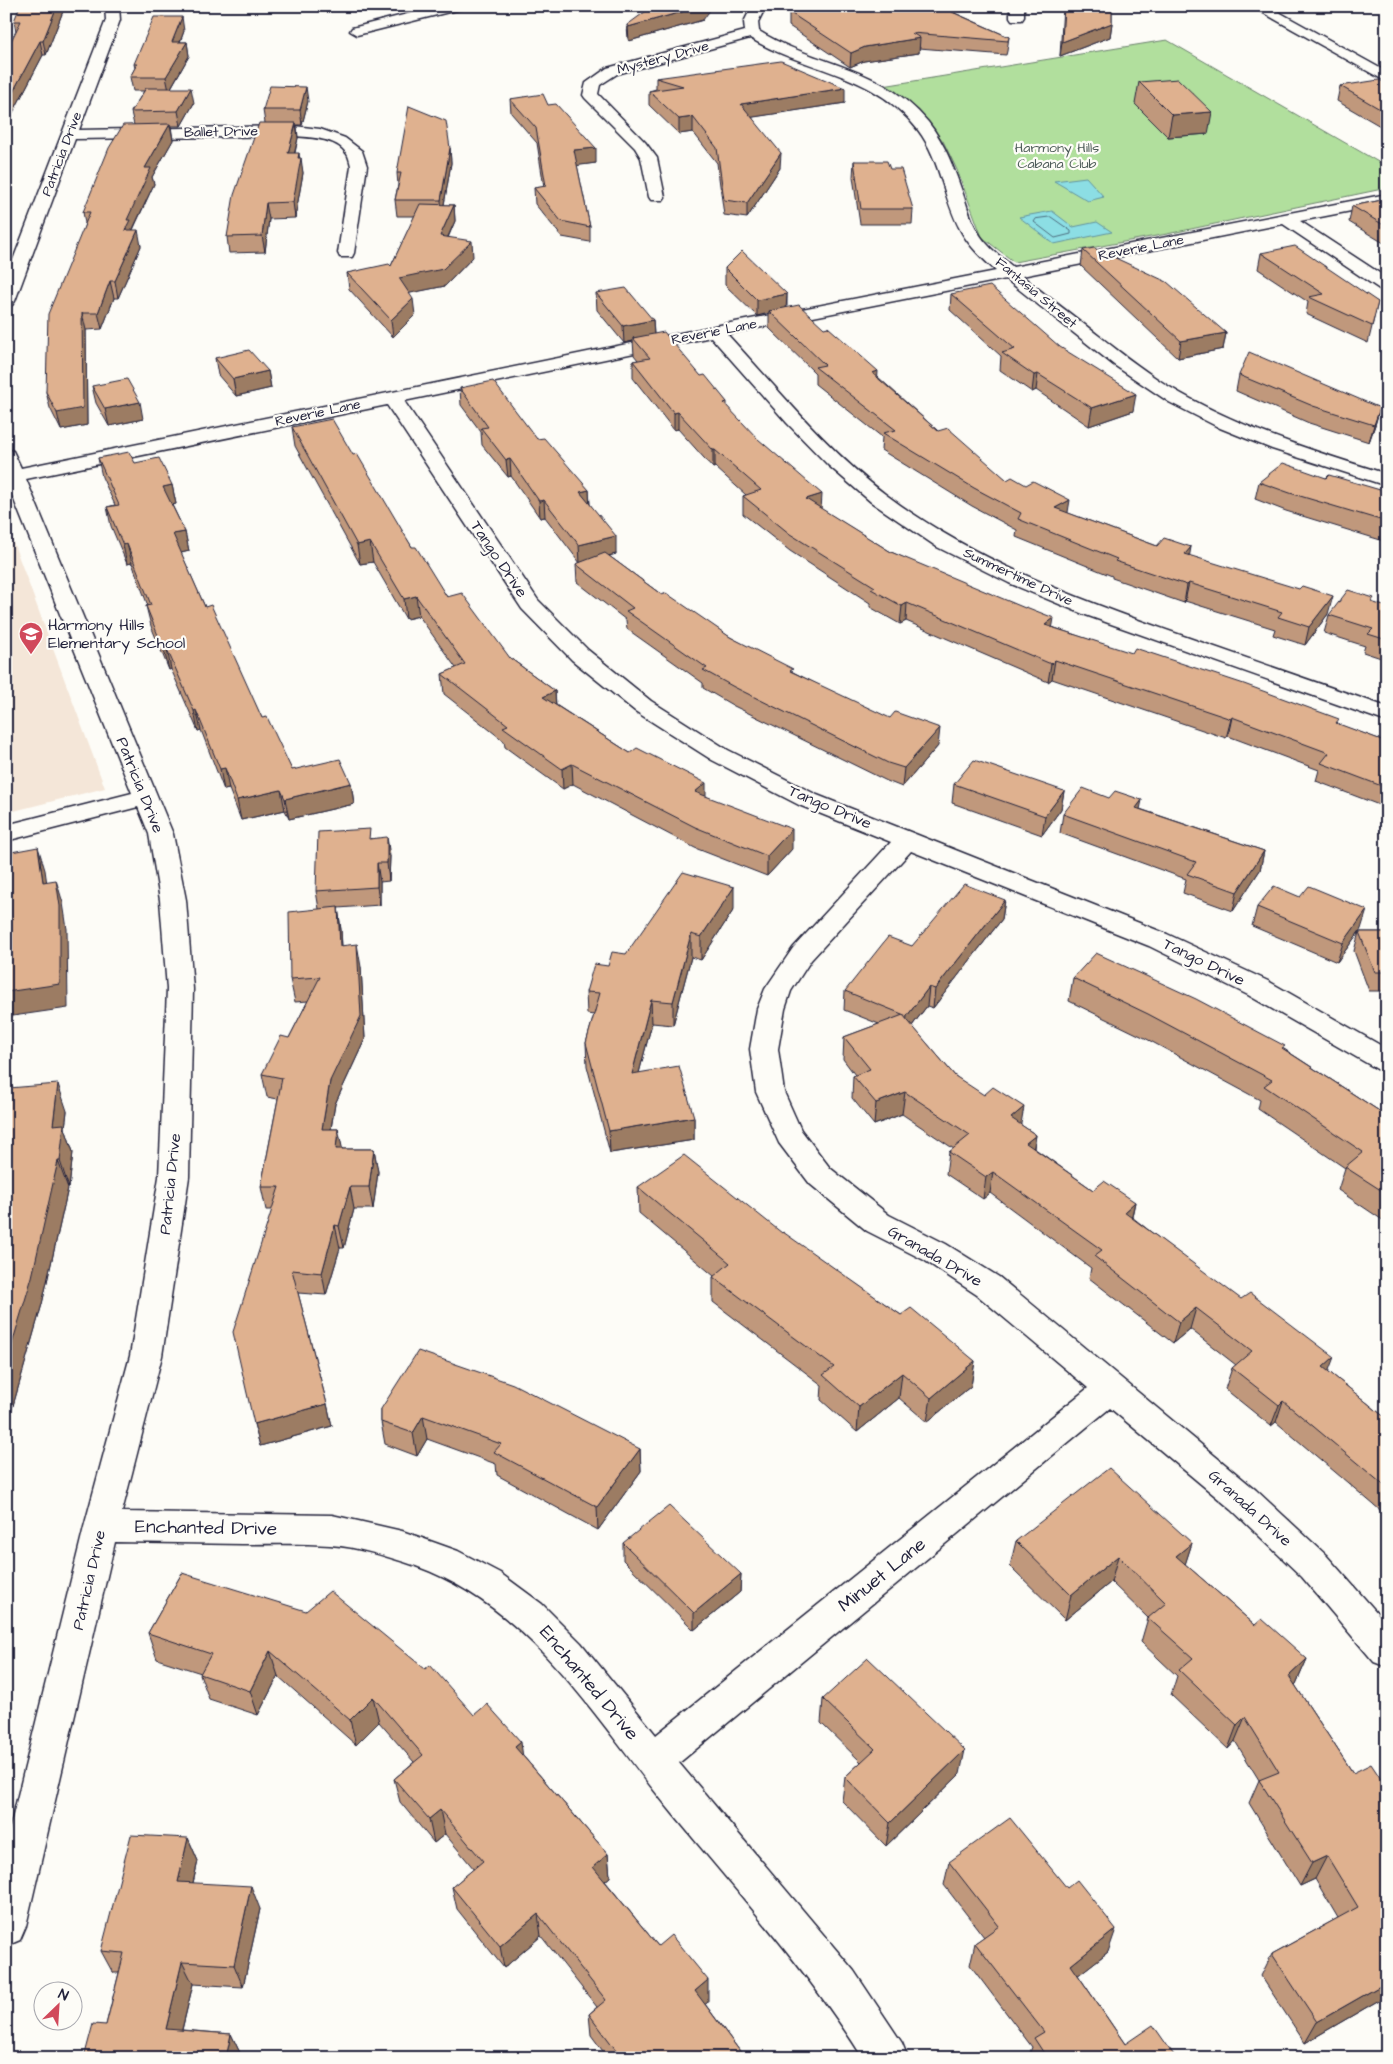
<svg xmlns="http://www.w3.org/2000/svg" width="1393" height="2064" viewBox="0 0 1393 2064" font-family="'Architects Daughter',sans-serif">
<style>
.built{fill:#f4e6d8}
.green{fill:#b1df9d;stroke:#6a806c}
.water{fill:#8cdee4;stroke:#6293a0}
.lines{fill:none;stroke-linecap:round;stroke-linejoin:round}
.shore{stroke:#4c6d7f;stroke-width:1}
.minor-casing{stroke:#22223b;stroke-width:3}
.minor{fill:#fdfcf7;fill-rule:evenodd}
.wall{fill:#c0987b;stroke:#22223b}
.shaded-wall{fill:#9c7c64;stroke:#22223b}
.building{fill:#dfb18f;stroke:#22223b}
.labels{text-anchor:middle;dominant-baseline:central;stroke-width:4.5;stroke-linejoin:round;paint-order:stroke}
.far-street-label{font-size:14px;fill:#22223b;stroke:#fdfcf7}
.far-park-label{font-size:14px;fill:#4d5b58;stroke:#fdfcf7}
.street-label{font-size:16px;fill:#22223b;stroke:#fdfcf7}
.poi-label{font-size:16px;fill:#22223b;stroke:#fdfcf7;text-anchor:start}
.near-street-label{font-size:19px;fill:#22223b;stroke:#fdfcf7}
</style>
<rect width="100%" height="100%" fill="#fdfcf7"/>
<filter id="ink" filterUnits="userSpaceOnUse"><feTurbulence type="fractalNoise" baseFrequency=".02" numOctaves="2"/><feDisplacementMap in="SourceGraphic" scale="10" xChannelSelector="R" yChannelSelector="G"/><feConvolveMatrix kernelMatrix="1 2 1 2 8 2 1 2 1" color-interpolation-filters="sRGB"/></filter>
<g filter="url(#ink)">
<polygon class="built" points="6,523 105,788 6,813"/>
<polygon class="green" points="1167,40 1387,167 1387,188 1167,234 1014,262 982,237 957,170 943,141 927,122 883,86"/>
<g class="water">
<polygon points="1086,177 1104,197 1088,201 1054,181"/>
<polygon points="1052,211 1073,227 1097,222 1112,232 1054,244 1019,217"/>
</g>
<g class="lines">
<polygon class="shore" points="1051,217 1071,231 1071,234 1055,238 1034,222 1036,219"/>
<defs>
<g id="minor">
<path d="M 105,6 L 119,6 L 120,20 L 79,130 L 294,126 L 320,129 L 345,138 L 362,151 L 367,166 L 354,253 L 352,257 L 340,257 L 338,253 L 351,166 C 350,162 349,157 347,154 C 338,138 310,137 294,136 L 75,139 L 15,301 L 12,305 L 6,306 L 6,278 L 106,20 Z"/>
<polygon points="439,6 463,6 461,9 357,35 350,31 352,28"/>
<path d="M 752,6 L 766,6 L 758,22 L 759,31 C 817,67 880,64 928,122 C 945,143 955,171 964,197 C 968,209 971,221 978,232 C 986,246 1001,257 1013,267 L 1387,194 L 1387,204 L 1300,221 L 1387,278 L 1387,291 L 1381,290 L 1283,224 L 1022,276 C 1043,293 1064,309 1085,325 C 1112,346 1139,368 1168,386 C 1236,427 1312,451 1387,474 L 1387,486 L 1272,449 L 1220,428 L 1169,402 L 1114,365 L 1006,279 L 727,334 C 778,389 826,449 885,494 C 975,562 1083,601 1189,638 C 1255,661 1321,684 1387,707 L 1387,722 L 1083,614 L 1009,583 L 937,547 L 871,502 L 828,465 L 787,423 L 711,337 L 404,401 L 538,600 L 588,650 L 651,701 L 728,750 L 817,795 L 1167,934 L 1268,981 L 1387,1049 L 1387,1072 L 1377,1069 L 1248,995 L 1149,946 L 911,851 L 811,960 L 791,991 L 785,1009 L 778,1049 L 784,1092 L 801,1130 L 830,1168 L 889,1215 L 946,1244 L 999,1277 L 1256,1490 L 1326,1555 L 1387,1624 L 1387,1667 L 1374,1662 L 1302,1577 L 1232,1510 L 1110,1408 L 679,1763 L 854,1971 L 902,2043 L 908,2058 L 863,2058 C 808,1970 739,1894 673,1814 C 598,1723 533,1608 416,1566 C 389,1557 359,1547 330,1545 C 301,1543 271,1544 242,1544 C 200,1543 157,1543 115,1542 L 26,1926 L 20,1940 L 6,1946 L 6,1844 L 84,1527 L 130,1356 L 159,1177 L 167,989 L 160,900 L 149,834 L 138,807 L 6,841 L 6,825 L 132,793 L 6,480 L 6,449 L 13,451 L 21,468 L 715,326 L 996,271 C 983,259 969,246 961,231 C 943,199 941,160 918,130 C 873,71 808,73 750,38 L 617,74 L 600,85 L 598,94 L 645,142 L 657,158 L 665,197 L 663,200 L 651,200 L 649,197 L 641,158 L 635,148 L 585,98 L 583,95 L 586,83 L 607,68 L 745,31 L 744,22 ZM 387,405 L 522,609 L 572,660 L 635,711 L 712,760 L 799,805 L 891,842 L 793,948 L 765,989 L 757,1009 L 750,1049 L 756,1092 L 779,1143 L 810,1184 L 867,1231 L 924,1260 L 977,1295 L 1088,1388 L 656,1735 L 581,1643 L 542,1604 L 500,1573 L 458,1551 L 402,1531 L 332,1515 L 122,1512 L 162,1356 L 189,1177 L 193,989 L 186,900 L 173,834 L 26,479 Z"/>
<polygon points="1010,6 1024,6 1024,17 1022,20 1012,20 1010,17"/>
<polygon points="1251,6 1268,6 1387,72 1387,82"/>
</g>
</defs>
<use href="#minor" class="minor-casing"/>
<use href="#minor" class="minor"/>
</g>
<g class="wall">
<polygon points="65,6 46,55 43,55 6,126 6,51 16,32 14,21"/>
<polygon points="794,6 957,6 955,13 1009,37 1007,51 1006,55 919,48 919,53 864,61 850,67 789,26 789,12"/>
<polygon points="1063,6 1112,6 1112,23 1110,37 1060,56"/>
<polygon points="703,20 629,41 628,39 627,25"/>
<polygon points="184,31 180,42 187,42 189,56 171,88 194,103 181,126 171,126 173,140 152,177 154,184 133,230 141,246 118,298 114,298 102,329 86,330 87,425 61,430 50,408 46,392 85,223 83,212 134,125 131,112 144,91 133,91 130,77 135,68 134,64"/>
<polygon points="656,78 845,103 752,117 780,168 747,218 724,215 717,163 693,132 679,134 649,105 649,91 656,89"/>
<polygon points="1139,82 1208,134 1168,137 1135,104"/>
<polygon points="1387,84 1387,130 1337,101 1340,86"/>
<polygon points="510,99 548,105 596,163 577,165 590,227 590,242 562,237 535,204 534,188 544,187 537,143 511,113"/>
<polygon points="308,101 302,125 297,125 298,138 295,153 300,158 303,173 295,218 269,219 265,252 229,253 227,237 265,123 263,110"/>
<polygon points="450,148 451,163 444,205 454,205 455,221 448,238 473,257 445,286 409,293 415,315 393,337 349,289 347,273 391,266 415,216 397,216 395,200 398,185 397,173"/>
<polygon points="854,161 890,169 913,209 912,224 860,224 853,177"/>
<polygon points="1387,199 1387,245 1349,222 1352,206"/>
<polygon points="1083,250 1226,333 1223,349 1178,358 1081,266"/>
<polygon points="1261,253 1378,302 1368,343 1306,314 1308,302 1258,269"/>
<polygon points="725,268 787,294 787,308 878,377 938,431 1007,480 1068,513 1157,546 1190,556 1328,614 1305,645 1273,635 1275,629 1185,601 1184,603 1112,578 1112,576 1016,537 1017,530 972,506 881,450 882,437 815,384 815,373 769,328 769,313 757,316 725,285"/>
<polygon points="596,293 653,320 654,334 701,376 727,402 727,407 821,509 891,552 1052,627 1337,724 1387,742 1387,808 1316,781 1319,770 1228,736 1226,738 1052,679 1048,682 906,621 900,624 870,607 870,603 790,551 743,514 743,496 746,495 715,467 713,468 678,429 674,430 633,378 633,361 638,360 634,355 633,341 624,343 597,310"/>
<polygon points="951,294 1133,411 1089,426 1036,390 1032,392 1000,370 1001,356 950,310"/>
<polygon points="215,358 268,371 271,388 236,396 218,375"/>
<polygon points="1239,375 1380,408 1375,425 1369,442 1309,423 1236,391"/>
<polygon points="92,386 143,419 109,426 96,403"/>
<polygon points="460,388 537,439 589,490 590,504 616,554 609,556 662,595 730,637 793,672 938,746 902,787 887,781 734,706 703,688 703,683 627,629 626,620 577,582 576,564 583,562 580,563 545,517 540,518 511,476 508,477 482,445 481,432 461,405"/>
<polygon points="292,427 353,455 412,547 447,597 510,658 555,691 556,705 630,753 706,796 792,849 767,876 695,848 573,784 563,789 505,747 504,741 444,694 442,674 456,668 419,616 406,619 373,562 360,564 295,446"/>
<polygon points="98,458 135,463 172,485 176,504 172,505 185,532 189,551 181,553 205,607 262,718 292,770 351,783 354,804 289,819 285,810 241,820 229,789 224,790 201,730 198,731 171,669 169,670 151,626 146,606 148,606 132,563 127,564 111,526 107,507 115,505 102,477"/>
<polygon points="1326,478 1387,492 1387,542 1286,511 1255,499 1259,482"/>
<polygon points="1372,603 1387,607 1387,660 1363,652 1365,646 1324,633 1329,615"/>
<polygon points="954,784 1064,791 1061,809 1042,835 952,803"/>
<polygon points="1140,809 1264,851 1260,870 1233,911 1183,893 1186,879 1060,833 1063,814"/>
<polygon points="371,838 390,856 389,881 380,882 380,905 338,908 341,930 342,946 361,967 365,1039 335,1104 331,1129 338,1129 342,1149 374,1149 378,1172 373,1209 354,1209 344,1248 340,1248 326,1295 298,1293 327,1404 332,1426 260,1446 254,1424 272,1210 266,1210 261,1187 278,1099 267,1097 262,1074 289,1038 308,1001 295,1002 290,979 319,909 316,891"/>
<polygon points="1005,900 1002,919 933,1008 927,1006 912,1026 955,1076 1021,1125 1036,1135 1034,1148 1093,1190 1135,1202 1132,1217 1329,1372 1387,1419 1387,1516 1276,1422 1271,1426 1225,1389 1232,1368 1236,1365 1190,1329 1173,1343 1089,1278 1091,1268 990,1193 983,1199 946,1174 949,1152 954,1149 902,1114 874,1125 852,1098 853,1076 855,1075 843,1059 844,1037 879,1024 844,1010 845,991 912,946"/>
<polygon points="1257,907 1361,929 1337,962 1252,926"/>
<polygon points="734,909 701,960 691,957 673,1025 652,1023 639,1073 694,1117 694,1140 610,1153 587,1066 586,1043 594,1015 587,1014 586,992 608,966 626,954"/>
<polygon points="1359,932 1387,932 1387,991 1369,991 1354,951"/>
<polygon points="1073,978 1284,1049 1387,1116 1387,1223 1338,1190 1345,1168 1258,1109 1260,1100 1143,1037 1069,1001"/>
<polygon points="6,1106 67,1111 65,1128 73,1152 69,1188 68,1188 42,1304 6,1430"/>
<polygon points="638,1187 782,1233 901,1315 975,1361 971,1386 927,1422 899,1398 857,1432 821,1400 822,1385 713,1302 713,1277 714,1276 639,1213"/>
<polygon points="381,1409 640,1449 641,1471 598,1530 497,1475 496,1464 427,1439 417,1456 385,1444 381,1422"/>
<polygon points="1016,1541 1192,1543 1185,1564 1255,1625 1307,1659 1296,1684 1295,1685 1353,1773 1387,1788 1387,1997 1386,1996 1305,2043 1261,1976 1272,1954 1338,1918 1315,1879 1300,1886 1249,1803 1259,1780 1235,1741 1228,1749 1171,1695 1177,1676 1141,1642 1148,1618 1111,1582 1065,1620 1010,1566"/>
<polygon points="623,1543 741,1574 740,1592 694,1630 623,1560"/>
<polygon points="182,1573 474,1715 523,1756 608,1854 610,1877 605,1881 658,1946 708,2002 705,2004 745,2058 608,2058 591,2035 589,2014 597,2007 541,1936 504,1968 457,1909 452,1887 474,1869 445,1834 434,1843 400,1802 394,1779 414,1762 379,1722 356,1745 278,1676 258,1715 209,1699 200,1674 201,1673 157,1659 148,1633"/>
<polygon points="823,1699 960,1774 886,1846 842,1801 845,1777 861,1762 821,1723"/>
<polygon points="188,1838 198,1861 193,1883 260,1909 243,1987 193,1984 182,2030 231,2034 241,2055 106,2025 119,1973 113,1973 101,1951"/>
<polygon points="949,1862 1108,1952 1078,1975 1125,2044 1176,2058 1028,2058 1032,2047 970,1965 975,1943 984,1937 944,1885"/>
</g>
<g class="shaded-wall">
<polygon points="57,6 65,6 46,55 43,41"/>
<polygon points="703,6 713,6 703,20 629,41 628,27"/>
<polygon points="954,6 957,6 951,26 952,12"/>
<polygon points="182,17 184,31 175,56 172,42"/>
<polygon points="1112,23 1110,37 1060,56 1062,42"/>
<polygon points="920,38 919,53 864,61 850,67 851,53 865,47"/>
<polygon points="40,41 43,55 6,126 6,105"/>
<polygon points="187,42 189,56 169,91 166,77"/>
<polygon points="306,87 308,101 302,125 300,110"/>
<polygon points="191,88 194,103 181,126 178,111"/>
<polygon points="845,88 845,103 741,119 741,104"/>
<polygon points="1212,112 1208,134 1168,137 1172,115"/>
<polygon points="693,117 693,132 679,134 679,119"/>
<polygon points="296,123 298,138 291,168 288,153"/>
<polygon points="170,124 173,140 152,177 154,184 132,231 125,230 127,220 145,168"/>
<polygon points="450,148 451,163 442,216 441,200"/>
<polygon points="596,148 596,163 574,166 574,150"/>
<polygon points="299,153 300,162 301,158 303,173 295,218 293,202 298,158"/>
<polygon points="781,153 780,168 747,218 747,203"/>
<polygon points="266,203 269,219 265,252 262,236"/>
<polygon points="454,205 455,221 441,252 440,236"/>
<polygon points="138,230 141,246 118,298 115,281"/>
<polygon points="472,241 473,257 445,286 401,295 399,278"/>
<polygon points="110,281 114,298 102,329 98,313"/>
<polygon points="787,294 786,310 769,311 769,313 757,316 757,300"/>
<polygon points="413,299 415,315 393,337 391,320"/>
<polygon points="82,313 86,330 87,425 61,430 57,413"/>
<polygon points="653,320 654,337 633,338 633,341 624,343 623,326"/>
<polygon points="1226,333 1223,349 1178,358 1181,341"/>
<polygon points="268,371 271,388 236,396 233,379"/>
<polygon points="878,371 877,388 872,373"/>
<polygon points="1038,374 1036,390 1032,392 1034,375"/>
<polygon points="1136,394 1133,411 1089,426 1092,408"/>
<polygon points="140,402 143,419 109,426 105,409"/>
<polygon points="1380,408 1375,425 1369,442 1374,425"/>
<polygon points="678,412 678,429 674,430 674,413"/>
<polygon points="713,450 715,450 715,467 713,468"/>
<polygon points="510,459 511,476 508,477 506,460"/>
<polygon points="172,485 176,504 167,506 163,487"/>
<polygon points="589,490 590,508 580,492"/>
<polygon points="822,494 821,511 806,499"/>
<polygon points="544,500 545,517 540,518 539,501"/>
<polygon points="1070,500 1067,518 1055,508"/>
<polygon points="185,532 189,551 177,554 173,534"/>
<polygon points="616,536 616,554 580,563 579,545"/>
<polygon points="370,542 373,562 360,564 357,545"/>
<polygon points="127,544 132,563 127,564 123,545"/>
<polygon points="1191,547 1188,565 1185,554"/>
<polygon points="1189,583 1185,601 1184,603 1187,585"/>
<polygon points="416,596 419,616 406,619 404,599"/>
<polygon points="1333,596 1328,614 1305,645 1309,627"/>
<polygon points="907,603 906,621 900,624 902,606"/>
<polygon points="1054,618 1051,636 1045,625"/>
<polygon points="167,649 171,669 169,670 164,650"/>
<polygon points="1055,660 1052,679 1048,682 1051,664"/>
<polygon points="555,691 556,711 543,697"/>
<polygon points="196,710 201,730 198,731 194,711"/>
<polygon points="1232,717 1228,736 1226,738 1231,719"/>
<polygon points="940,728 938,746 902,787 904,768"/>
<polygon points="572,764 573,784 563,789 562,769"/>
<polygon points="225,768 229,789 224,790 220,769"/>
<polygon points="351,783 354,804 289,819 285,799"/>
<polygon points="706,783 706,803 695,792"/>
<polygon points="281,790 285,810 241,820 237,800"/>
<polygon points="1064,791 1061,809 1042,835 1045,816"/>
<polygon points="1142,800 1138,819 1136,808"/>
<polygon points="792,829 792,849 767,876 767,856"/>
<polygon points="387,837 390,856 389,881 387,863"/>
<polygon points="38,847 45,870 50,906 43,882"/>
<polygon points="1264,851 1260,870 1233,911 1237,892"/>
<polygon points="377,863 380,882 380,905 377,887"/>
<polygon points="56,880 63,903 67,929 68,1008 6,1017 6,992"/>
<polygon points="734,887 734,909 701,960 701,937"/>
<polygon points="1005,900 1002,919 933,1008 935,989"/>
<polygon points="338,907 341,930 343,969 340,946"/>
<polygon points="1367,910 1361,929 1337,962 1343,943"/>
<polygon points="691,934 691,957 673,1025 673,1002"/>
<polygon points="357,944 361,967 365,1039 335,1104 327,1152 322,1129 330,1081"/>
<polygon points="929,987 927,1006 905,1035 907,1016"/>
<polygon points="651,1000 652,1023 633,1096 632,1074"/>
<polygon points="58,1084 67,1111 65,1128 73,1152 69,1188 60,1161 53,1125"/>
<polygon points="905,1092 902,1114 874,1125 876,1103"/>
<polygon points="1024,1107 1020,1129 1011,1118"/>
<polygon points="694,1117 694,1140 610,1153 609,1131"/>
<polygon points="338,1129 343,1151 336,1149"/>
<polygon points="1036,1135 1032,1157 1026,1143"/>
<polygon points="374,1149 378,1172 373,1209 369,1187"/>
<polygon points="58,1161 68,1188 42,1304 6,1430 6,1364"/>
<polygon points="993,1172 990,1193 983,1199 986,1177"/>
<polygon points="350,1187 354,1209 344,1248 339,1226"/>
<polygon points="1135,1202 1130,1224 1124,1212"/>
<polygon points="335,1225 340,1248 326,1295 322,1273"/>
<polygon points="1196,1308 1190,1329 1173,1343 1179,1322"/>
<polygon points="1334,1357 1326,1378 1323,1367"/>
<polygon points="975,1361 971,1386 927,1422 931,1398"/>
<polygon points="902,1373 899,1398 857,1432 859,1407"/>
<polygon points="1283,1401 1276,1422 1271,1426 1279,1405"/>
<polygon points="327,1404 332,1426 260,1446 254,1424"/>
<polygon points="423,1416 427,1439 417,1456 413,1433"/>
<polygon points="6,1434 9,1441 6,1450"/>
<polygon points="640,1449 641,1471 598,1530 597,1507"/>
<polygon points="1192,1543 1184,1568 1176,1556"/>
<polygon points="1118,1556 1111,1582 1065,1620 1071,1595"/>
<polygon points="741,1574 740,1592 694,1630 694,1613"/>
<polygon points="270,1651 278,1676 258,1715 250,1691"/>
<polygon points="1307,1659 1296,1684 1279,1700 1289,1676"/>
<polygon points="373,1697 379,1722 356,1745 350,1720"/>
<polygon points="1245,1717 1235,1741 1228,1749 1237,1725"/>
<polygon points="521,1742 524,1766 515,1747"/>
<polygon points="965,1750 960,1774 886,1846 890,1823"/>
<polygon points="440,1810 445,1834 434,1843 429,1819"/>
<polygon points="188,1838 198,1861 188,1904 178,1882"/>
<polygon points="608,1854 610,1877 595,1889 593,1867"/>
<polygon points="1327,1856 1315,1879 1300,1886 1312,1863"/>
<polygon points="251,1886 260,1909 243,1987 234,1965"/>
<polygon points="538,1914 541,1936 504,1968 500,1946"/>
<polygon points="1116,1929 1108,1952 1063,1987 1071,1965"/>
<polygon points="182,1962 193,1984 177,2050 166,2029"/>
<polygon points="708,1980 708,2002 695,2013 695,1991"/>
<polygon points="1387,1982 1386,1996 1305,2043 1317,2022"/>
<polygon points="231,2034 241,2055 240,2058 226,2058"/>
</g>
<g class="building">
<polygon points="20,6 57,6 43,41 40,41 6,105 6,51 21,21 14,21"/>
<polygon points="653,6 703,6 628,27 627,25"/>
<polygon points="794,6 954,6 952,12 1009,37 1008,41 912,33 920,38 865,47 851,53 789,12"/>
<polygon points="1064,6 1112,6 1112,23 1062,42"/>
<polygon points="154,17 182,17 172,42 187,42 166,77 130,77 137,64 134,64"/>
<polygon points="781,61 845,88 741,104 781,153 747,203 724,200 717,148 693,117 679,119 649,91 683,86 656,78"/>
<polygon points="1178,79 1212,112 1172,115 1139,82"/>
<polygon points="1379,80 1387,84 1387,113 1340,86"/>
<polygon points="270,86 306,87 300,110 263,110"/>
<polygon points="146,88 191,88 178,111 131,112"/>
<polygon points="543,94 548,105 556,104 596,148 574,150 590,227 561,221 534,188 546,186 536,128 510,99"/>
<polygon points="409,106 446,121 450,148 441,200 395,200 401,173 397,173"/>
<polygon points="259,123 296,123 288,153 299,153 298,158 301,158 293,202 266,203 262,236 227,237 234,195"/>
<polygon points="170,124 145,168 151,168 127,220 130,220 125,230 138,230 115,281 110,281 98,313 82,313 83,408 57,413 46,392 48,314 90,212 83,212 109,148 123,125"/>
<polygon points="854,161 887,161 890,169 901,169 913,209 861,209"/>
<polygon points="1387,199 1387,227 1352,206"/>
<polygon points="420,204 454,205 440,236 472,241 443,269 399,278 413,299 391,320 347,273 389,264 391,266"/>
<polygon points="1295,246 1378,302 1372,326 1309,297 1324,294 1261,253"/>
<polygon points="1094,248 1167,282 1226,333 1181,341 1083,250"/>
<polygon points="742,251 787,294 757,300 725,268"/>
<polygon points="990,286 1060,347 1136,394 1092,408 1038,374 1034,375 1002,353 1015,349 951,294"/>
<polygon points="626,288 653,320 623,326 596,293"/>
<polygon points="799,305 824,328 828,327 878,371 872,373 938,431 948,428 1007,480 1012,477 1026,485 1033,481 1070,500 1055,508 1157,546 1164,538 1191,547 1185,554 1299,589 1302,586 1333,596 1309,627 1278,617 1282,612 1189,583 1187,585 1115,561 1117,559 1018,519 1021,513 974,488 883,433 896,430 815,367 825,365 769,311"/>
<polygon points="664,332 701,376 705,375 727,402 724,403 758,439 822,494 806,499 891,552 1025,608 1026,607 1054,618 1045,625 1132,653 1135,648 1244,684 1339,719 1336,723 1387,742 1387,788 1321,763 1329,753 1232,717 1231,719 1055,660 1051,664 907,603 902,606 871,589 875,587 790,534 743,496 761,490 715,450 713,450 678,412 674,413 633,361 650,358 633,338"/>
<polygon points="249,350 268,371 233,379 215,358"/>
<polygon points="1249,352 1380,408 1374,425 1313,406 1239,375"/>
<polygon points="127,379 140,402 105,409 92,386"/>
<polygon points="493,381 537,439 544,438 589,490 580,492 616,536 579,545 544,500 539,501 510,459 506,460 481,428 488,427 460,388"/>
<polygon points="332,419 353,455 357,454 412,547 416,547 447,597 462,593 510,658 555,691 543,697 630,753 637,748 706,783 695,792 792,829 767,856 695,827 572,764 562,769 503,727 508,725 442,674 465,664 416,596 404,599 370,542 357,545 292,427"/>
<polygon points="129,452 135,463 159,458 172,485 163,487 185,532 173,534 205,607 211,605 262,718 267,717 292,770 340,759 351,783 285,799 281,790 237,800 225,768 220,769 196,710 194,711 167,649 164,650 146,606 151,605 127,544 123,545 107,507 119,505 98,458"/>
<polygon points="1283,463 1326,478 1329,475 1387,492 1387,522 1290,493 1259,482"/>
<polygon points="605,553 662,595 666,593 730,637 793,669 790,671 890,718 895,712 940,728 904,768 888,763 734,687 703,670 707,668 626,611 633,608 576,564"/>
<polygon points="1348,590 1374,598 1371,602 1387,607 1387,640 1368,634 1373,629 1329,615"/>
<polygon points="974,760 1064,791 1045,816 954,784"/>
<polygon points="1083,788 1109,798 1115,791 1142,800 1136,808 1264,851 1237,892 1187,874 1196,862 1063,814"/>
<polygon points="370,829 369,839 387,837 387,863 377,863 377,887 316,891 318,832"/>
<polygon points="38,847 43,882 56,880 60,906 60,984 6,992 6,853"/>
<polygon points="683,872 734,887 701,937 691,934 673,1002 651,1000 632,1074 679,1066 694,1117 609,1131 586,1043 600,993 586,992 594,964 608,966 612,952 626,954"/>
<polygon points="964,884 1005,900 935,989 929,987 907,1016 845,991 888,937 912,946"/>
<polygon points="1274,886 1300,897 1309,886 1367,910 1343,943 1257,907"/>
<polygon points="338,907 340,946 357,944 361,1016 330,1081 322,1129 338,1129 336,1149 374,1149 369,1187 350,1187 339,1226 335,1225 322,1273 292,1270 327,1404 254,1424 233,1332 279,1187 261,1187 282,1078 262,1074 281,1036 289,1038 320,977 290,979 289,912"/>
<polygon points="1359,932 1387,932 1387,972 1375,972"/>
<polygon points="1096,953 1196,999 1285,1046 1282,1048 1387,1116 1387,1194 1345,1167 1363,1152 1264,1086 1272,1080 1148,1014 1073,978"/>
<polygon points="903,1015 955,1076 984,1095 993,1087 1024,1107 1011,1118 1036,1135 1026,1143 1093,1190 1104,1181 1135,1202 1124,1212 1241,1299 1250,1293 1334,1357 1323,1367 1387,1419 1387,1488 1283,1401 1279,1405 1232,1368 1252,1351 1196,1308 1179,1322 1094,1256 1102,1250 993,1172 986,1177 949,1152 970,1135 905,1092 876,1103 853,1076 870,1069 844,1037"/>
<polygon points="58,1084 53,1125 64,1124 60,1161 58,1161 32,1277 6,1364 6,1106 9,1088"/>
<polygon points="684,1155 782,1233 783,1232 901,1315 911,1308 975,1361 931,1398 902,1373 859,1407 823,1375 834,1367 713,1277 730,1263 638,1187"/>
<polygon points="418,1351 513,1384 640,1449 597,1507 494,1452 501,1444 423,1416 413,1433 381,1422 381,1409"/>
<polygon points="1109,1468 1192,1543 1176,1556 1255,1625 1262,1619 1307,1659 1289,1676 1353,1773 1371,1764 1387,1788 1387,1982 1317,2022 1272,1954 1358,1907 1327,1856 1312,1863 1259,1780 1279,1772 1245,1717 1237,1725 1179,1670 1193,1658 1148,1618 1166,1603 1118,1556 1071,1595 1016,1541"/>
<polygon points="669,1506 741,1574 694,1613 623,1543"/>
<polygon points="182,1573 306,1611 330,1591 425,1669 430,1665 474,1715 487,1704 521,1742 515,1747 608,1854 593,1867 658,1946 671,1935 708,1980 695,1991 745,2058 622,2058 589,2014 606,2000 538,1914 500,1946 452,1887 483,1861 440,1810 429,1819 394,1779 423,1755 373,1697 350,1720 270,1651 250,1691 200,1674 211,1654 148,1633"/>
<polygon points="868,1658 965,1750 890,1823 845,1777 875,1749 823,1699"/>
<polygon points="1010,1818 1067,1888 1077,1880 1116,1929 1071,1965 1125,2044 1153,2025 1176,2058 1047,2058 1034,2038 1044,2032 975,1943 999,1926 949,1862"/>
<polygon points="131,1835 188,1838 178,1882 251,1886 234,1965 182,1962 166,2029 231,2034 226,2058 84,2058 93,2024 106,2025 124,1953 101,1951"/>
</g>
</g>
<defs>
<symbol id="school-pin" viewBox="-11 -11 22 30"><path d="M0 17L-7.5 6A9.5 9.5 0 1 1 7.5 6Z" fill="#d1495b" stroke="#fdfcf7"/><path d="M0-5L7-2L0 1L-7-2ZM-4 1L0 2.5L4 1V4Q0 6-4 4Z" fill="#fff"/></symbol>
</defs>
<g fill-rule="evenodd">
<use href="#school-pin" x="17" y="620" width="28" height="38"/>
</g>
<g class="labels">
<g class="far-street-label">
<text transform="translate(663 58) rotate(-15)">Mystery Drive</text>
<text transform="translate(221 132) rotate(-1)">Ballet Drive</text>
<text transform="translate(62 154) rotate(-69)">Patricia Drive</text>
<text transform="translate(1141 248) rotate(-11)">Reverie Lane</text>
<text transform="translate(1036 293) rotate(40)">Fantasia Street</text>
<text transform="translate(714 332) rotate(-11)">Reverie Lane</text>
<text transform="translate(318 413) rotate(-12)">Reverie Lane</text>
<text transform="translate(1018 577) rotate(25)">Summertime Drive</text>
</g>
<g class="far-park-label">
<text x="1057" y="148">Harmony Hills<tspan x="1057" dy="16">Cabana Club</tspan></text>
</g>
<g class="street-label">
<text transform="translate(499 559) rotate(56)">Tango Drive</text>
<text transform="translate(140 785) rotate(68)">Patricia Drive</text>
<text transform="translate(830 807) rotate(23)">Tango Drive</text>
<text transform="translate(1204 962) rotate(26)">Tango Drive</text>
<text transform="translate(170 1184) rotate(-84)">Patricia Drive</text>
<text transform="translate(935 1256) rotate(30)">Granada Drive</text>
<text transform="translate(1250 1508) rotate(42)">Granada Drive</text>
<text transform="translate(89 1580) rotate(-77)">Patricia Drive</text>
</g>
<g class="poi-label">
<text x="48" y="625">Harmony Hills<tspan x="48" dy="18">Elementary School</tspan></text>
</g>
<g class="near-street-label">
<text transform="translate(206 1528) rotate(1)">Enchanted Drive</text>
<text transform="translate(882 1575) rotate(-39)">Minuet Lane</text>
<text transform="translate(589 1683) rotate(50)">Enchanted Drive</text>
</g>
</g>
<rect width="1393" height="2064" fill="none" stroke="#fdfcf7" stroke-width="25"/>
<rect x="12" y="12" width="1368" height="2039" fill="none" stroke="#22223b" stroke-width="2" filter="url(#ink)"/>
<g transform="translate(58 2006) rotate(25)"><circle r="24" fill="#fdfcf7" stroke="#a5a5ac"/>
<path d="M0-4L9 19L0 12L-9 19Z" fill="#d1495b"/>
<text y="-8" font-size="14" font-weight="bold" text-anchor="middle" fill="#22223b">N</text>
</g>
</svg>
